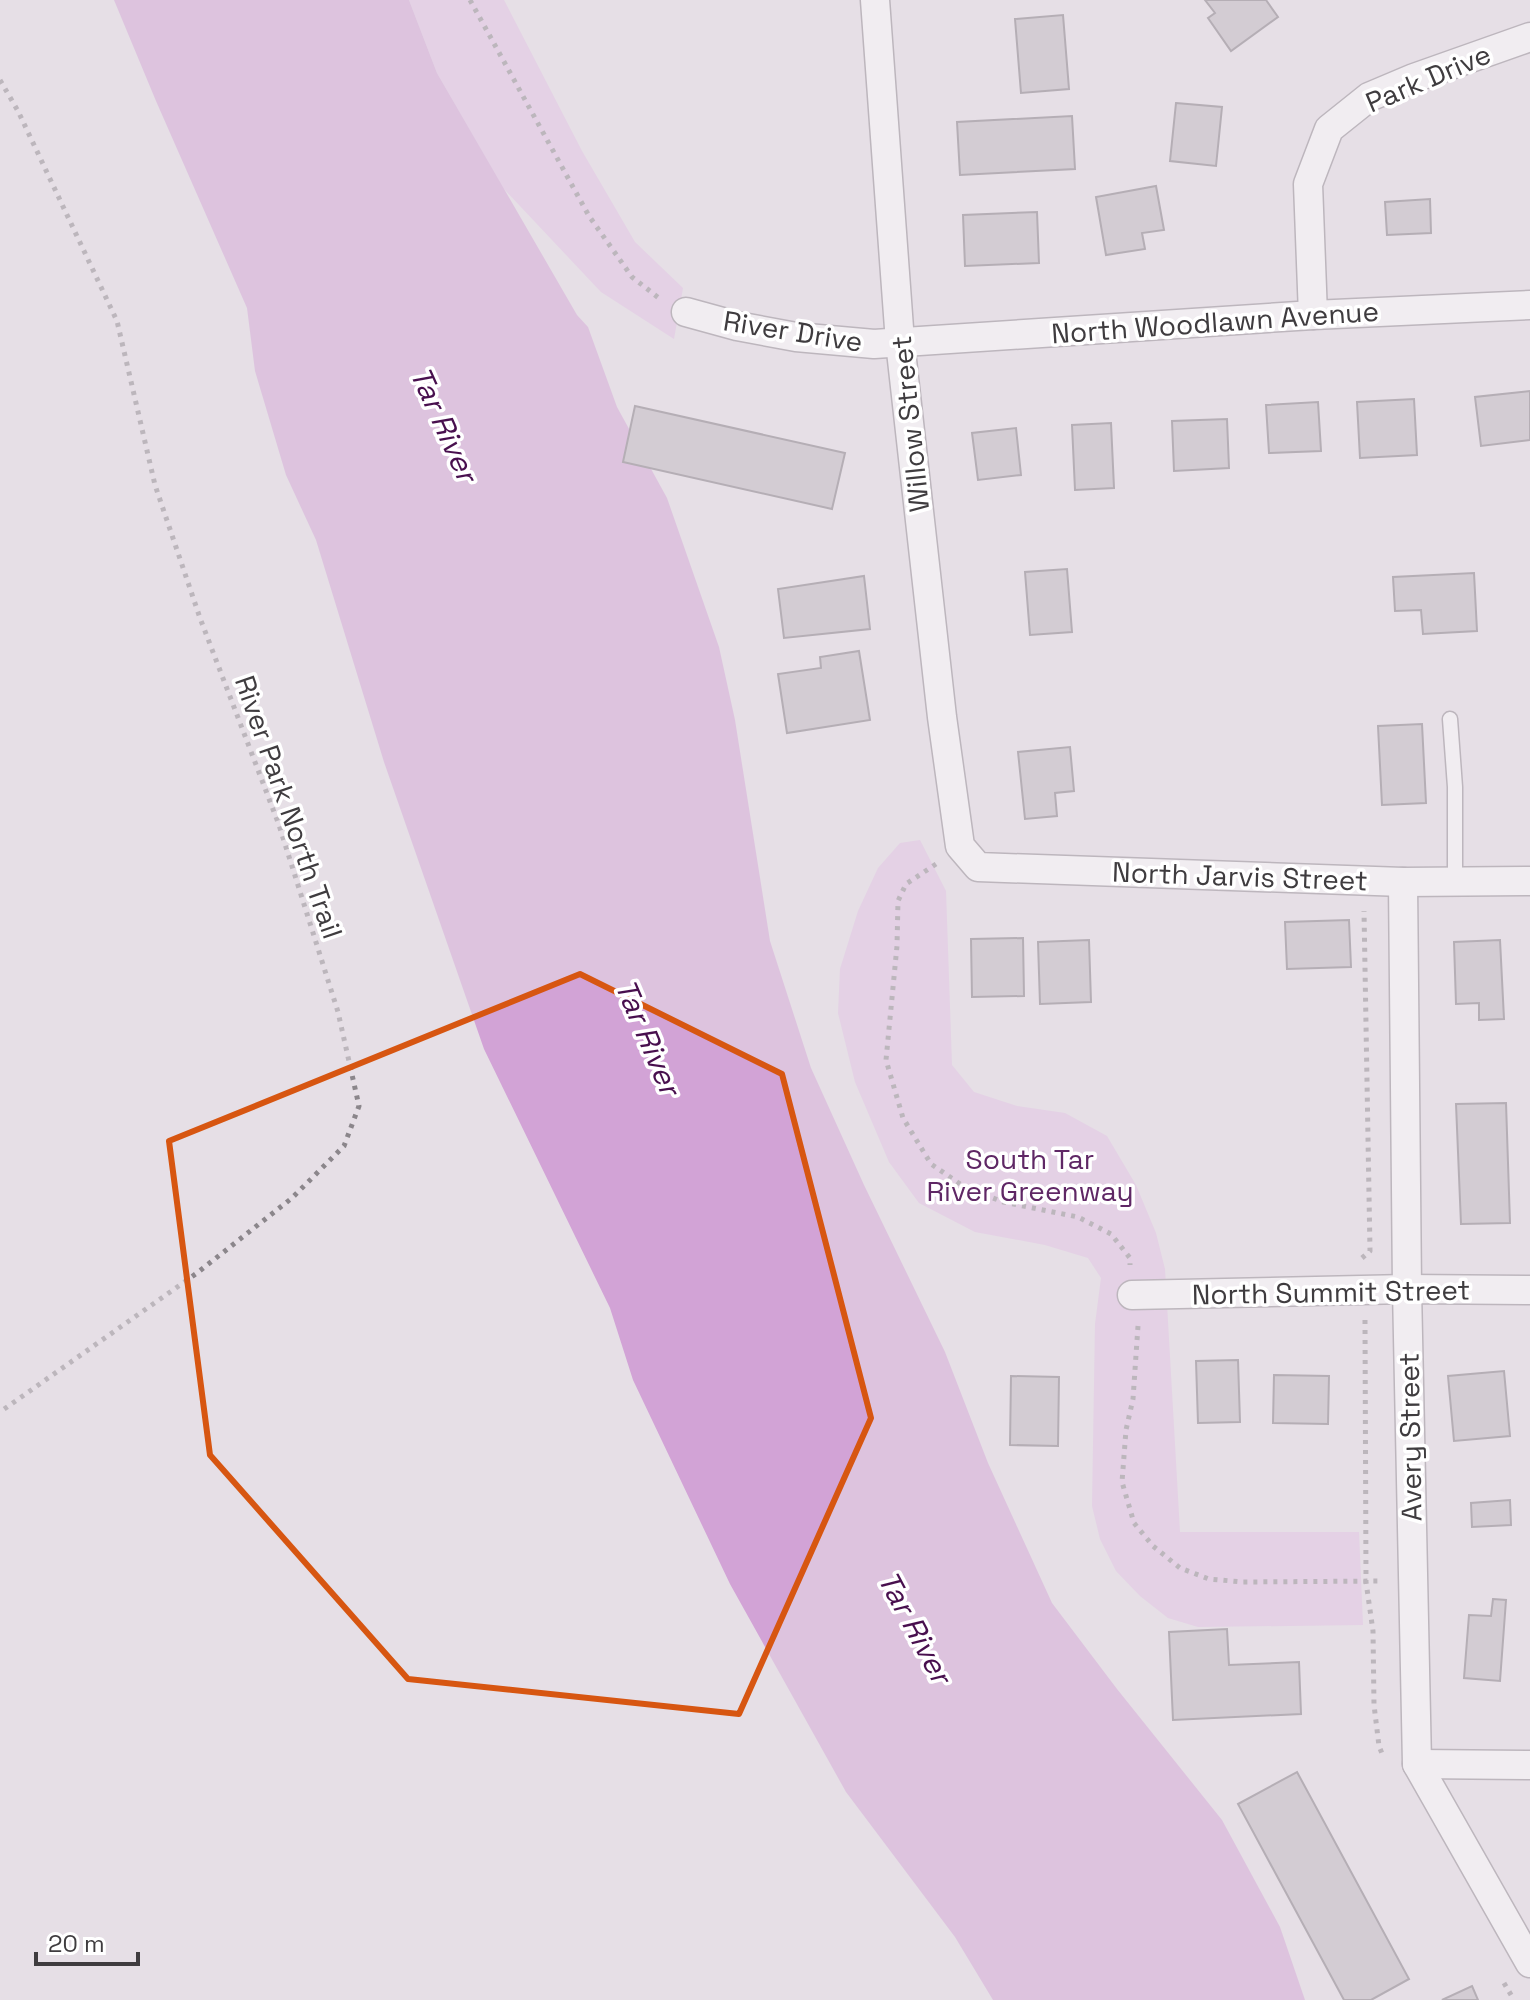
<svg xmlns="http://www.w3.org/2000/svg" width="1530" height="2000" viewBox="0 0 1530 2000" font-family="'Space Grotesk',sans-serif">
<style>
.green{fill:#e2c1e5}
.water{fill:#d2a3d6}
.building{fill:#bdb6bd;stroke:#7a747b;stroke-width:2}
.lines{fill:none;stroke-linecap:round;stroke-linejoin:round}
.lane-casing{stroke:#8c868d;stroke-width:17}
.street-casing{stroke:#8c868d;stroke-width:31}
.path{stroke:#8b868b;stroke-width:5;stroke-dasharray:4 6;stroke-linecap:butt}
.lane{stroke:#fff;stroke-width:14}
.street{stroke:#fff;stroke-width:28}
.marked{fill:none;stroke:#d75611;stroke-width:6;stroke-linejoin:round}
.labels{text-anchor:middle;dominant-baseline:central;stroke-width:7;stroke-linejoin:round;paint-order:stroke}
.street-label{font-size:28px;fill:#3f3c3f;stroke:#fff}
.park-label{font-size:28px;fill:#5f2765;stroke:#fff}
.water-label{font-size:30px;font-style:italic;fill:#480f4e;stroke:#fff}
</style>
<rect width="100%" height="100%" fill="#e6dfe6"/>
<g class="green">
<polygon points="409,0 504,0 582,151 635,242 683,288 674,339 601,292 503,188 437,73"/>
<polygon points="920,840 946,891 952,1065 974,1092 1017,1106 1065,1113 1107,1136 1136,1185 1156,1233 1165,1269 1180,1532 1359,1532 1363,1625 1198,1627 1168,1618 1140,1596 1116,1571 1100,1539 1092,1506 1095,1324 1101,1278 1088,1258 1045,1245 975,1232 919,1203 889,1162 855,1082 838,1013 840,969 858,911 878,868 900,843"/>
</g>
<polygon class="water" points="114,0 409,0 437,73 577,315 588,327 617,407 667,498 719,647 735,720 770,941 811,1068 864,1185 945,1352 988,1463 1052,1603 1117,1689 1222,1820 1280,1927 1305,2000 993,2000 955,1937 846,1792 730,1584 633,1380 610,1308 484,1049 384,762 316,540 286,475 255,371 247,308 156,101"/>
<g class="building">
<polygon points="1205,0 1266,0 1278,17 1231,51 1208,18 1215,13"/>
<polygon points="1063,15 1069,89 1021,93 1015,19"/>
<polygon points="1176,103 1222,107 1216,166 1170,161"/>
<polygon points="1072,116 1075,169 960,175 957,122"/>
<polygon points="1156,186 1164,230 1142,233 1145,249 1106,255 1096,197"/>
<polygon points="1430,199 1431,233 1387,235 1385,202"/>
<polygon points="1037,212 1039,263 965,266 963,215"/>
<polygon points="1530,391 1530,440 1481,446 1475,397"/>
<polygon points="1414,399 1417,455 1360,458 1357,402"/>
<polygon points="1318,402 1321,451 1269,453 1266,405"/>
<polygon points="635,406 845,453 832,509 623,462"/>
<polygon points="1227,419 1229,468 1174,471 1172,421"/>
<polygon points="1111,423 1114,488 1075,490 1072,425"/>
<polygon points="1016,428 1021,475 978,480 972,433"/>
<polygon points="1067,569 1072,632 1030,635 1025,572"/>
<polygon points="1474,573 1477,631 1423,634 1421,610 1395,611 1393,577"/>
<polygon points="864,576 870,629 784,638 778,589"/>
<polygon points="859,651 870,720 787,733 778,674 821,668 820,657"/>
<polygon points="1422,724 1426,803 1382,805 1378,726"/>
<polygon points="1070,747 1074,791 1055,793 1057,816 1025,819 1018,752"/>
<polygon points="1349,920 1351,967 1287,969 1285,922"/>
<polygon points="1023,938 1024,996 972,997 971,939"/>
<polygon points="1089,940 1091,1002 1040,1004 1038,942"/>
<polygon points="1500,940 1504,1019 1479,1020 1479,1003 1456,1004 1454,942"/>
<polygon points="1506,1103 1510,1223 1461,1224 1456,1104"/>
<polygon points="1238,1360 1240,1422 1198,1423 1196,1361"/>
<polygon points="1504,1371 1510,1436 1454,1441 1448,1376"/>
<polygon points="1274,1375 1329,1376 1328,1424 1273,1423"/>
<polygon points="1011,1376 1059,1377 1058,1446 1010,1445"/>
<polygon points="1510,1500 1511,1525 1472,1527 1471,1503"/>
<polygon points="1493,1599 1506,1600 1500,1681 1464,1678 1469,1615 1491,1616"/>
<polygon points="1227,1629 1229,1665 1299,1662 1301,1714 1173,1720 1169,1632"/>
<polygon points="1297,1772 1409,1979 1371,2000 1344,2000 1238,1804"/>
<polygon points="1472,1986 1478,2000 1442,2000"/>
</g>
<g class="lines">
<defs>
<polyline id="lane" points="1450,719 1455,787 1455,882"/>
<g id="street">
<polyline points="875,0 900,342 942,717 960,846 978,867 1403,882 1530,881"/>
<polyline points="686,312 737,326 796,337 874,344 1313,315 1530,305"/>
<polyline points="1313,315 1308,184 1329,129 1369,97 1414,78 1530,37"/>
<polyline points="1403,882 1407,1289 1417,1764 1530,1963"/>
<polyline points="1132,1295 1407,1289 1530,1290"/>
<polyline points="1417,1764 1530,1765"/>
</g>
</defs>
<use href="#lane" class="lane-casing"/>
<use href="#street" class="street-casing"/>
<g class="path">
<polyline points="470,0 589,216 632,277 660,299"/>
<polyline points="0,80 18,111 117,321 155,485 200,618 279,825 338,1012 359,1106 344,1146 292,1198 197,1273 0,1412"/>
<polyline points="936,864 906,884 898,901 897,946 886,1060 903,1118 931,1164 963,1186 1003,1202 1078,1217 1111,1234 1130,1258 1130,1265"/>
<polyline points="1362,1258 1370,1251 1364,911"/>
<polyline points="1365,1320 1366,1582 1373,1631 1374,1705 1379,1746 1383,1756"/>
<polyline points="1138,1326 1133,1399 1126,1430 1122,1482 1134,1523 1153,1546 1180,1568 1209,1579 1243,1582 1383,1581"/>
<polyline points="1504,1983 1514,2000"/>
</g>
<use href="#lane" class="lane"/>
<use href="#street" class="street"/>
</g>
<path d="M0 0H1530V2000H0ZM 580,974 L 782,1074 L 871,1418 L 739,1714 L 408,1679 L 210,1455 L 169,1141 Z" fill="#e6dfe6" fill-opacity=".55" fill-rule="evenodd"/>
<path class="marked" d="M 580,974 L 782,1074 L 871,1418 L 739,1714 L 408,1679 L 210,1455 L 169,1141 Z"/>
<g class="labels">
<g class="street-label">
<text transform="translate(1428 78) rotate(-23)">Park Drive</text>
<text transform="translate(1215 322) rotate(-4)">North Woodlawn Avenue</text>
<text transform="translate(793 331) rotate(9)">River Drive</text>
<text transform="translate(910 424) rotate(-96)">Willow Street</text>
<text transform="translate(289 807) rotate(71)">River Park North Trail</text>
<text transform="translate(1240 876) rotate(2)">North Jarvis Street</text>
<text transform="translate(1331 1292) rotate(-1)">North Summit Street</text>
<text transform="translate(1410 1437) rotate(-91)">Avery Street</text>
</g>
<g class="park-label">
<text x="1030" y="1159">South Tar<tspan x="1030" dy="32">River Greenway</tspan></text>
</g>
<g class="water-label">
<text transform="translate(444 424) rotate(66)">Tar River</text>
<text transform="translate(648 1037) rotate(67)">Tar River</text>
<text transform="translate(915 1627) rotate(62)">Tar River</text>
</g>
</g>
<path d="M36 1952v12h102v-12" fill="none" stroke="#3f3c3f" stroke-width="4"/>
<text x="48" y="1952" font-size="24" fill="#3f3c3f" stroke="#ffffff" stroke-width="6" paint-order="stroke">20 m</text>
</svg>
